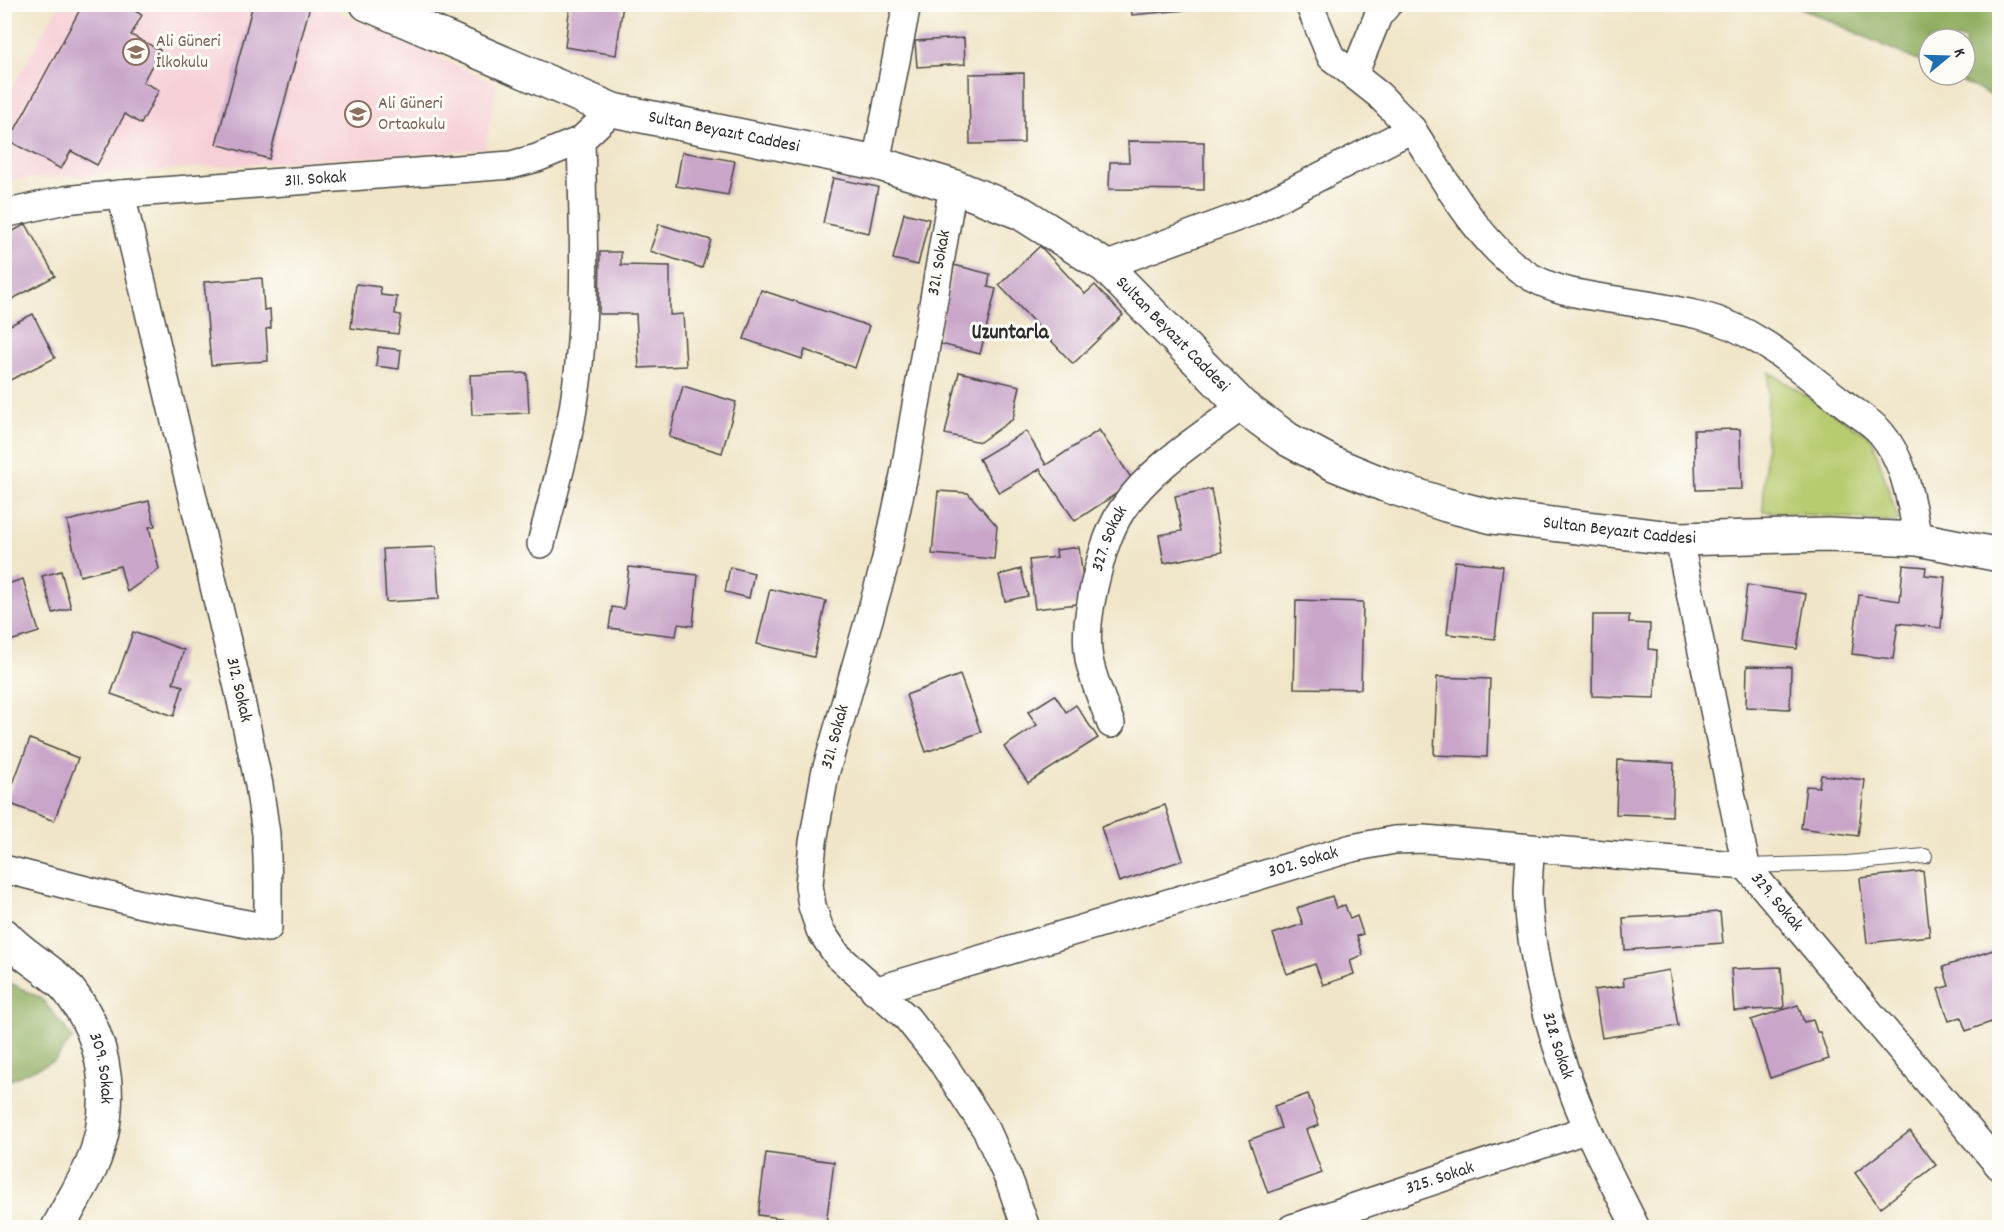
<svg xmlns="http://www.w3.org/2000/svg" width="2004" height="1232" viewBox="0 0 2004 1232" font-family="Dekko,sans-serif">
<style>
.built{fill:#f6cfd7}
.green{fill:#b7cb6f;stroke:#717b4d;stroke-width:1.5}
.forest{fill:#91af62;stroke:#5e6d46;stroke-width:1.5}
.building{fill:#c9a6c9}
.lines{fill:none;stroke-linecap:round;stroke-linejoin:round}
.lane-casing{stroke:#494743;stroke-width:16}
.street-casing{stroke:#494743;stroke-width:30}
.secondary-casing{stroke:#494743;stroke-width:36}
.lane{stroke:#fff;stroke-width:14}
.street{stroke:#fff;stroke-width:27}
.secondary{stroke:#fff;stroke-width:33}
.labels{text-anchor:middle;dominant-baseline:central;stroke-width:6;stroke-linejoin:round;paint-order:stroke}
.education-label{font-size:18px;fill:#785e54;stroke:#fdfcf7;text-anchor:start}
.street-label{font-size:18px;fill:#2b2b2b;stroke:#fdfcf7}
.quarter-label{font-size:21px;font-weight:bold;fill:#2b2b2b;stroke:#fdfcf7}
</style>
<rect width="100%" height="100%" fill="#fdfcf7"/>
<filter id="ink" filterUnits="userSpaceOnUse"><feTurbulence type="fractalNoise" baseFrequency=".0167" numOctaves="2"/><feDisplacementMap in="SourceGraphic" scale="12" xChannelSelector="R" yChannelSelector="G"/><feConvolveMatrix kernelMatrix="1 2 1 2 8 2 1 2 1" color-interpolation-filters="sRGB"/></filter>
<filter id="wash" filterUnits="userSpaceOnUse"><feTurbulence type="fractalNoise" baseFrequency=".008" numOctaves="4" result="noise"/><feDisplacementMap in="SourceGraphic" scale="24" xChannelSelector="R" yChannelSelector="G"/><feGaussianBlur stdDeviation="1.35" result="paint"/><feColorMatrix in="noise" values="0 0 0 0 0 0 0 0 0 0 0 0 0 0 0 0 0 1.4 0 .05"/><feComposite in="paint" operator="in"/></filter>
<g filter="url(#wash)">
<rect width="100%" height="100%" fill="#f0e5c8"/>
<polygon class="built" points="59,5 322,5 497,84 485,149 5,180 5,100"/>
<polygon class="green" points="1769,372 1872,438 1899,522 1763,511"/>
<g class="forest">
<polygon points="1795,5 1999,5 1999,99 1948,75 1965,75 1965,39 1929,39 1929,66"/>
<polygon points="4,980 41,998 73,1038 54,1061 5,1082"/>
</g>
<g id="blocks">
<g class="building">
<polygon points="83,4 123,4 142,15 131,35 160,50 143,82 159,90 141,124 125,114 97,165 71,151 61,169 9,141"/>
<polygon points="253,4 310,6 269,159 216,144"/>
<polygon points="570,4 623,4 616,55 565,47"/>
<polygon points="1131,4 1216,4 1217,7 1132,15"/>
<polygon points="964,38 965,64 917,67 915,41"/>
<polygon points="1024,73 1024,143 970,144 969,74"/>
<polygon points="1128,141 1204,142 1204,190 1109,189 1110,162 1129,162"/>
<polygon points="682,152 735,161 728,195 676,186"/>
<polygon points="833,178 878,187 869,233 823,223"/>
<polygon points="904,213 929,219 918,265 893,259"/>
<polygon points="26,224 55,276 7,302 4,298 4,236"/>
<polygon points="659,224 711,240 702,268 650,251"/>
<polygon points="1040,246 1085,294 1095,285 1123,315 1073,364 999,285"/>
<polygon points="600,252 621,252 621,265 670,266 670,315 683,314 686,366 639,368 636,314 599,314"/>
<polygon points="954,265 990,274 988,287 996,289 980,354 937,343"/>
<polygon points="262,278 264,310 270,309 271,328 266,329 268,361 211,365 204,282"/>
<polygon points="356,284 380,287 381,295 397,297 395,314 401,315 398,334 351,328"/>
<polygon points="761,290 869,326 855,368 805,350 802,359 744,339"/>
<polygon points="33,314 55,358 4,383 4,328"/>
<polygon points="378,347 401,350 399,369 376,366"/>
<polygon points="959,372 1020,386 1013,419 980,442 945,434"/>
<polygon points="527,373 529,413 472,415 470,375"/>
<polygon points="683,386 736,402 722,453 669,437"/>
<polygon points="1740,429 1742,489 1696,490 1694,430"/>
<polygon points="1099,430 1134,482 1075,521 1040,469 999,493 979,459 1026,431 1046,465"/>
<polygon points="1211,489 1222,552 1164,563 1159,535 1182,531 1175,496"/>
<polygon points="938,491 968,493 997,526 994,559 932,554"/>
<polygon points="149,501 155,526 149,527 159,569 127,592 120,566 80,576 67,521"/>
<polygon points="436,547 439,599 386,602 383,549"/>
<polygon points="1079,547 1086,603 1035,609 1029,560 1057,557 1056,550"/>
<polygon points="1455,561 1503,566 1495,639 1447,634"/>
<polygon points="1903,565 1926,567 1925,575 1945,577 1941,628 1898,623 1893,659 1852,654 1859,595 1900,601"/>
<polygon points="629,567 698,575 693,626 678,624 676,636 609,628 612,607 624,609"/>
<polygon points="730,567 754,573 749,598 725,592"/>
<polygon points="1021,569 1028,596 1005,601 999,575"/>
<polygon points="61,571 71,608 53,613 42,576"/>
<polygon points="23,579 39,632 4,643 4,585"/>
<polygon points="1747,585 1806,594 1797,649 1740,641"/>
<polygon points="770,589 826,601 814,657 757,644"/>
<polygon points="1296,600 1363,602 1361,689 1294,688"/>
<polygon points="1593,615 1629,615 1629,623 1650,624 1649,649 1657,650 1655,698 1592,696"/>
<polygon points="133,632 184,650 173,683 183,686 174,716 111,694"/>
<polygon points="1747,666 1791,667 1790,709 1746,707"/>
<polygon points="960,675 981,732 926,752 906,695"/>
<polygon points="1437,677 1490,679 1487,757 1434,755"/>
<polygon points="1055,695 1066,712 1076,705 1098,738 1028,783 1004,747 1037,725 1028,712"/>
<polygon points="30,739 78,758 54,821 6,802"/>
<polygon points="1618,760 1674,763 1672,816 1616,814"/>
<polygon points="1821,775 1865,780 1858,836 1801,828 1806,786 1819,787"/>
<polygon points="1165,805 1183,860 1119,882 1101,827"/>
<polygon points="1923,871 1930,936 1867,943 1860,878"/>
<polygon points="1332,896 1336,908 1345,905 1350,919 1357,916 1363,934 1357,936 1363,955 1350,960 1354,974 1323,985 1315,964 1287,974 1273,934 1303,924 1297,908"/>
<polygon points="1720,912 1723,943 1625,950 1623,918"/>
<polygon points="1993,950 2000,968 2000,1019 1966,1031 1961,1017 1949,1021 1938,989 1949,986 1943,967"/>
<polygon points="1781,967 1784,1008 1734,1011 1731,969"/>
<polygon points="1669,970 1678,1026 1602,1038 1594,990 1624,986 1623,978"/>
<polygon points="1798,1005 1804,1022 1813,1020 1817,1032 1820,1032 1829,1059 1770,1078 1751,1020"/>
<polygon points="1308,1094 1319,1125 1306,1130 1322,1173 1268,1193 1249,1140 1281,1128 1274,1106"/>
<polygon points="1910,1131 1936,1165 1880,1208 1855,1173"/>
<polygon points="766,1153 834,1162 826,1224 758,1215"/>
</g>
</g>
</g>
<g filter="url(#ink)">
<use href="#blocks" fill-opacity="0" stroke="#494743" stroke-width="1.5"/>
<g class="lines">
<defs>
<polyline id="lane" points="1746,866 1847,863 1925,856"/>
<g id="street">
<polyline points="1309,4 1331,57 1379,95 1412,129"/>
<polyline points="1354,75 1378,16 1388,4"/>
<polyline points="876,163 907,4"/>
<polyline points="953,186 905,470 885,563 825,774 813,842 809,885 812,906 820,930 837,955 907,1018 940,1059 987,1131 1011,1185 1026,1228"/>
<path id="s1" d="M 4,214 L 65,200 L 121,194 L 511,165 L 537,158 L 581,140 L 613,110"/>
<path d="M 1105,266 L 1251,212 L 1412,129 C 1443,177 1481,248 1531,277 C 1560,293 1591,296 1623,301 C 1650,305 1677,310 1703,316 C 1756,329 1800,370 1842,402 C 1854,412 1871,421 1881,433 C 1906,462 1911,504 1918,539"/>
<path id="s2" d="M 1679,539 L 1746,866 L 2000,1167"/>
<path d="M 541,544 C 553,495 568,446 575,396 C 588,311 583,225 581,140"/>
<path id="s3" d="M 1111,724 C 1104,704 1093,681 1089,659 C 1085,635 1089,611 1094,587 C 1100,561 1107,533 1122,510 C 1151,467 1201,437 1242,406"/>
<path id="s4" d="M 1530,849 C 1530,864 1528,879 1528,894 C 1531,972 1557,1058 1588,1129 C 1602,1162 1620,1195 1636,1228"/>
<polyline points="4,869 141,904 268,928 268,883 266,834 259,785 240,696 121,194"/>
<path id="s5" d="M 874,991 L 1352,848 L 1394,840 L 1424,839 L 1746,866"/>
<path id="s6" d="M 1292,1228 L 1588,1129"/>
</g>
<g id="secondary">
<path id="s7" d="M 367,4 L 613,110 L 876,163 L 953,186 L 1021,213 L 1105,266 L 1242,406 L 1289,440 L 1334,464 L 1385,485 L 1446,505 L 1493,517 L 1679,539 L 1828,535 L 1918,539 L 2000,555"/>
<path id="s8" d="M 4,935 C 24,958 56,971 73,996 C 109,1045 115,1111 91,1167 C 81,1187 69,1207 58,1228"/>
</g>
</defs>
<use href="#lane" class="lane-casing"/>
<use href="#street" class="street-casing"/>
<use href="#secondary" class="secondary-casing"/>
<use href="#lane" class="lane"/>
<use href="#street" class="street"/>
<use href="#secondary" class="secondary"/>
</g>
</g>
<defs>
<symbol id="school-ring" viewBox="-11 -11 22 22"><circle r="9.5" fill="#fdfcf7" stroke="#8d6e63" stroke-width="1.5"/><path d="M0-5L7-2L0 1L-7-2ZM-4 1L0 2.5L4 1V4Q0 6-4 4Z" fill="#8d6e63"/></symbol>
</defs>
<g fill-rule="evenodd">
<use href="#school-ring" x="121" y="37" width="30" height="30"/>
<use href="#school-ring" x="343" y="99" width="30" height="30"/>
</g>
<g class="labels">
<g class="education-label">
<text x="156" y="42">Ali Güneri<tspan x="156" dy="21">İlkokulu</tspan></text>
<text x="378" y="104">Ali Güneri<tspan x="378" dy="21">Ortaokulu</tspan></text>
</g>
<g class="street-label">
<text stroke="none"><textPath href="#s7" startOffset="381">Sultan Beyazıt Caddesi</textPath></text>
<text stroke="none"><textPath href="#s1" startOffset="314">311. Sokak</textPath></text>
<text transform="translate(940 263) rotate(-80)">321. Sokak</text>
<text stroke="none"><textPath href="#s7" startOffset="885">Sultan Beyazıt Caddesi</textPath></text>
<text stroke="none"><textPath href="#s7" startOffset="1389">Sultan Beyazıt Caddesi</textPath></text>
<text stroke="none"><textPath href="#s3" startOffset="192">327. Sokak</textPath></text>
<text transform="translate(238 690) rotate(77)">312. Sokak</text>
<text transform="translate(836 737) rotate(-75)">321. Sokak</text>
<text stroke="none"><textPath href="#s5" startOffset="448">302. Sokak</textPath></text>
<text stroke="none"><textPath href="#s2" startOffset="381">329. Sokak</textPath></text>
<text stroke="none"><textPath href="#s4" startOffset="200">328. Sokak</textPath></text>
<text stroke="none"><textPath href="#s8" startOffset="171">309. Sokak</textPath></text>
<text stroke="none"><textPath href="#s6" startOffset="156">325. Sokak</textPath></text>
</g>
<g class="quarter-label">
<text x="1010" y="334">Uzuntarla</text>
</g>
</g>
<rect width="2004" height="1232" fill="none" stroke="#fdfcf7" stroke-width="24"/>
<g transform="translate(1947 57) rotate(71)"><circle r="28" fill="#fdfcf7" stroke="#a9a8a5" stroke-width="1.5"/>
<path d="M0-4.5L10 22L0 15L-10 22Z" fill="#1f6fb2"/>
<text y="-9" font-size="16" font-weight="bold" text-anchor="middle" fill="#2b2b2b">K</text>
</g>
</svg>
